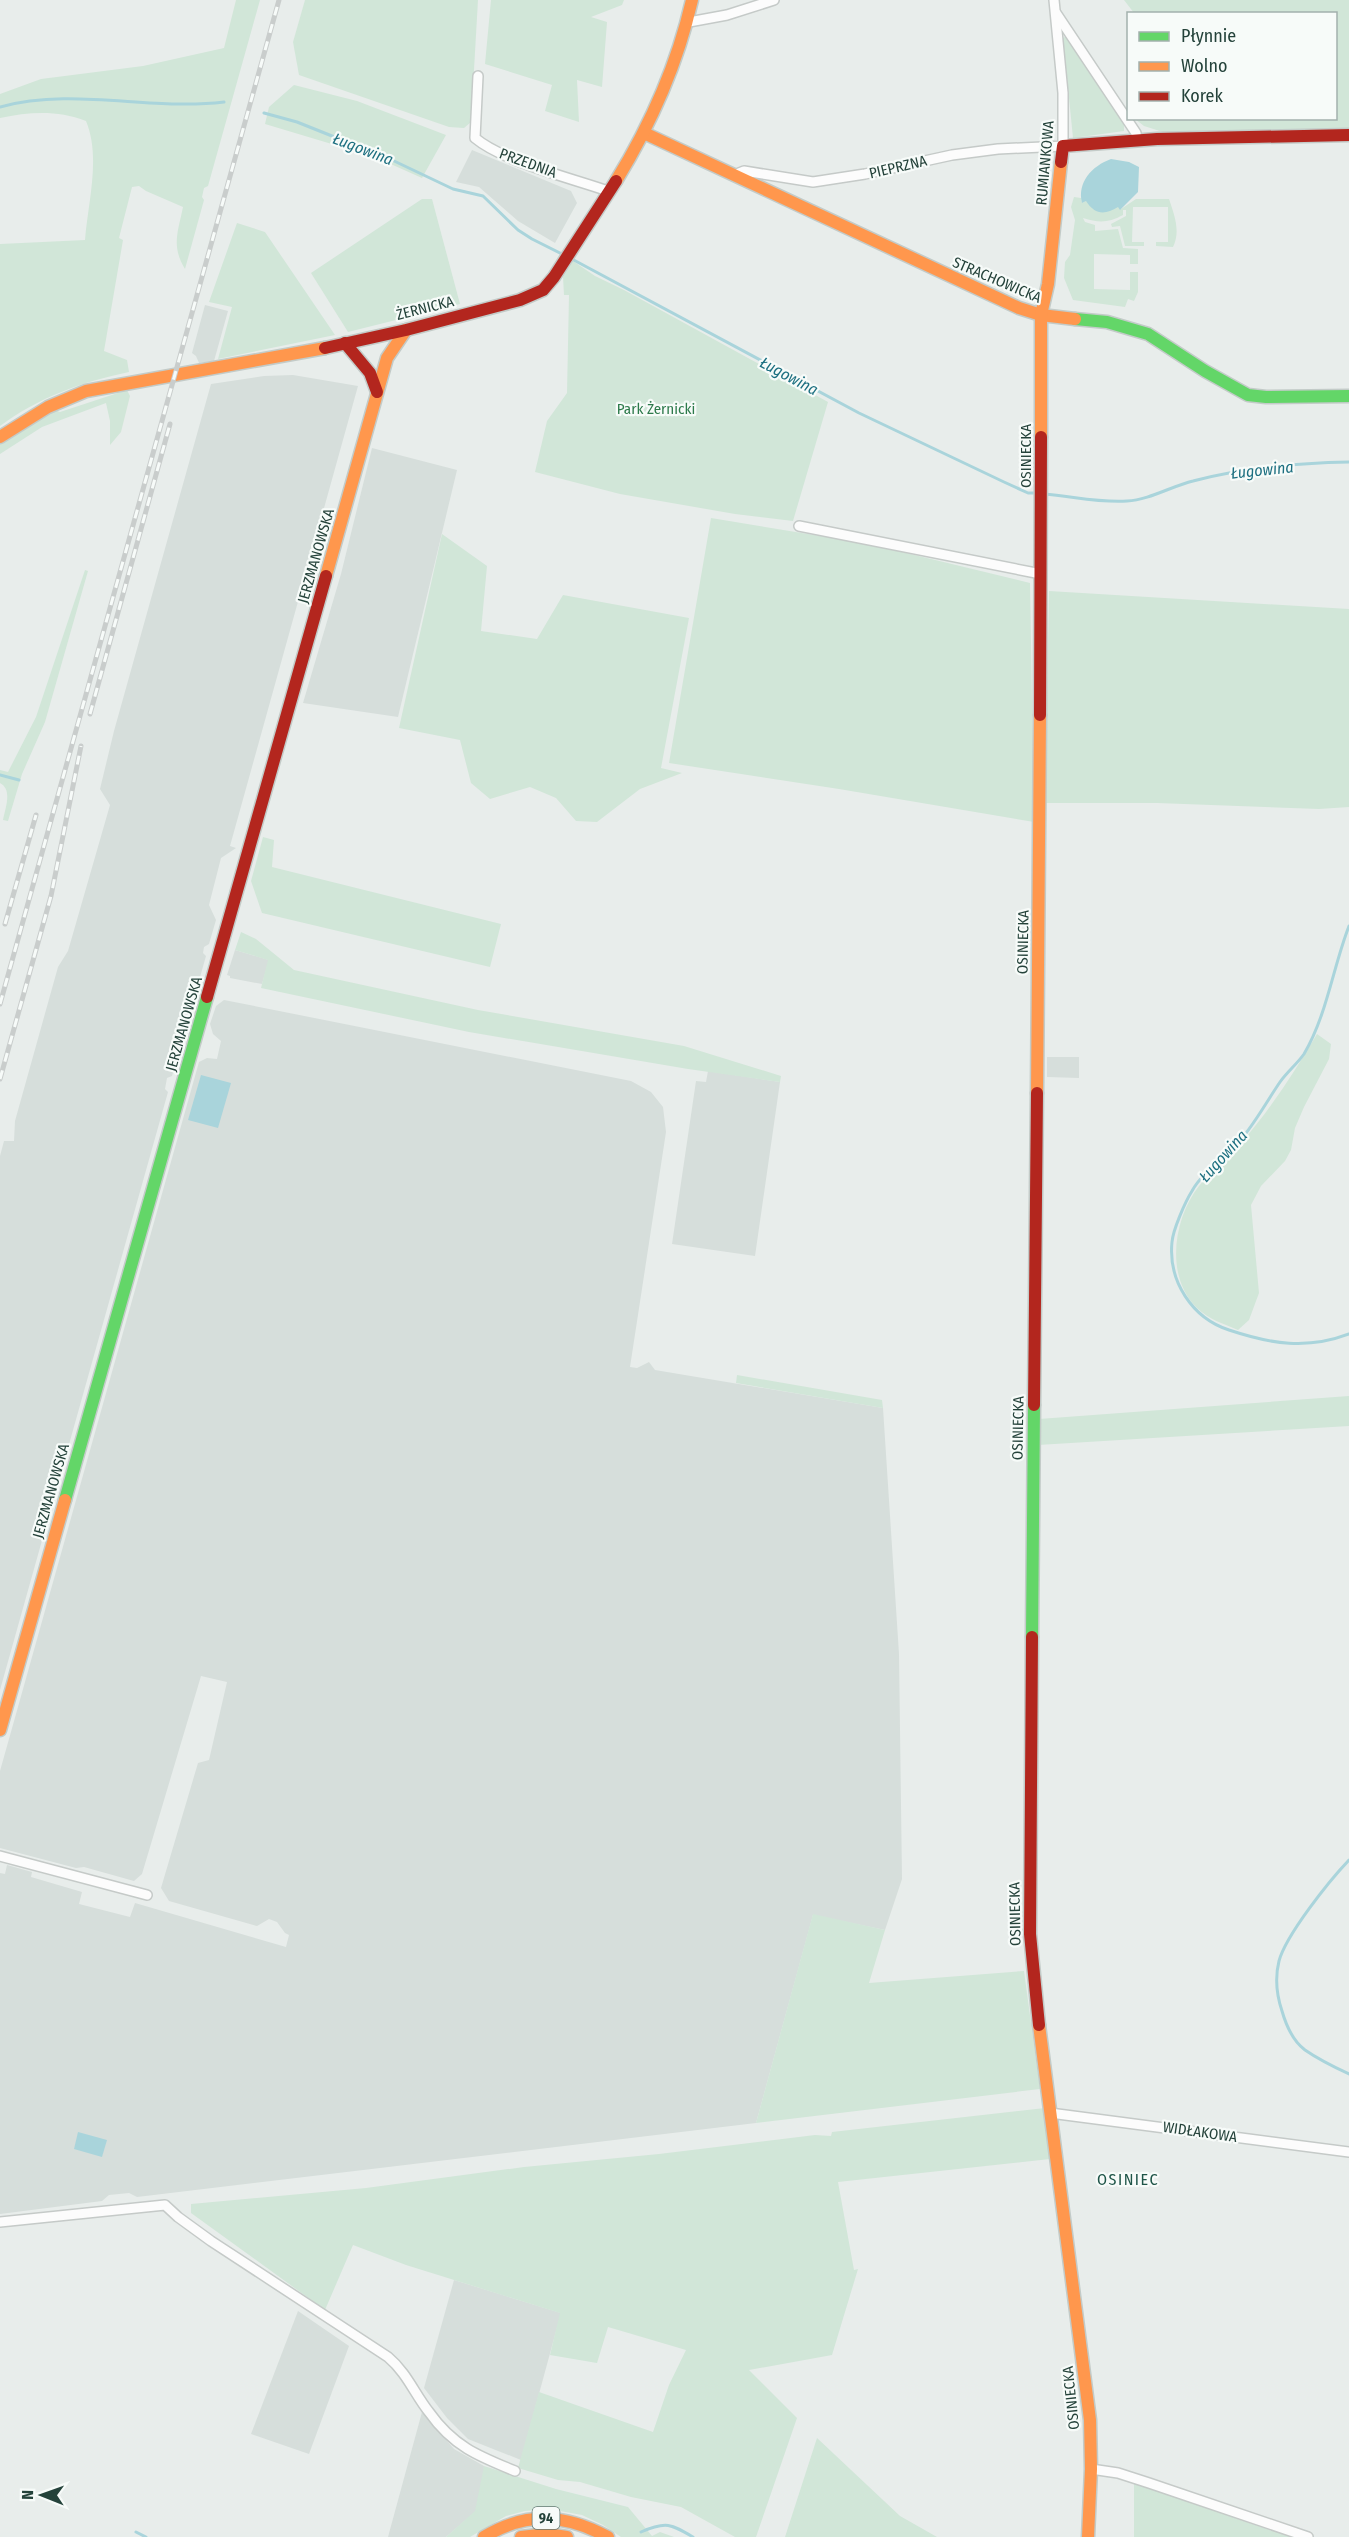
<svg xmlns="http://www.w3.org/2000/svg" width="1349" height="2537" viewBox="0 0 1349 2537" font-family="'Fira Sans Condensed',sans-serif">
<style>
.built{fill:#d6dedb}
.green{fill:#d1e6d8}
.water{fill:#a9d4db}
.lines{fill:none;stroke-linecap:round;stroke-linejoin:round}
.stream{stroke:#a9d4db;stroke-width:3}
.street-casing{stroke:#c5cac8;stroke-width:12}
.fast-casing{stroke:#c3cbc8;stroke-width:15}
.slow-casing{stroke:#c3cbc8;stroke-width:15}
.jam-casing{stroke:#c3cbc8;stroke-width:15}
.street{stroke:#fcfcfc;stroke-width:9}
.fast{stroke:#63d668;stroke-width:12}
.slow{stroke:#ff974d;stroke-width:12}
.jam{stroke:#b3261e;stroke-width:12}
.rail-casing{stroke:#c9cdcc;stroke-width:5}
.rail{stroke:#f7fbf9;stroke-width:3;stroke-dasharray:9;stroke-linecap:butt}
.labels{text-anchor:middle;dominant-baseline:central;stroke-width:4.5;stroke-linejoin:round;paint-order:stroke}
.shield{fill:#f7fbf9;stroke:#637a73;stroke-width:1.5}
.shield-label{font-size:14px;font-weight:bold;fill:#24423a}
.street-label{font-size:15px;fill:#24423a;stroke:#f7fbf9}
.park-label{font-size:15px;fill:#2d7a4b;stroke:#f7fbf9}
.water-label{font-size:16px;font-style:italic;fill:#1c6f80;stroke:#f7fbf9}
.neighbourhood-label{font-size:16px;letter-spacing:1.5px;fill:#1f5548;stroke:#f7fbf9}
</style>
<rect width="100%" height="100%" fill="#e8edeb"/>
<g class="built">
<polygon points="472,150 571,191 577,203 555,243 518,221 479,187 456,182"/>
<polygon points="205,305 228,311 214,361 199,363 196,356 192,353"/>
<polygon points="293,375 358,386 230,846 236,848 221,858 209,905 216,920 209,944 204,947 203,953 206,956 172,1076 167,1078 165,1089 168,1092 0,1690 0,1156 4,1141 14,1141 15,1121 58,967 68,951 110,805 100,789 114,731 211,384 264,376"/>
<polygon points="372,448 457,470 398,717 303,703 341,574"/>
<polygon points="235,950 269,960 262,984 230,978 230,976 227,975"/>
<polygon points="224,1000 631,1081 651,1092 663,1107 666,1132 630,1367 637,1368 649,1362 655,1370 883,1408 899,1654 902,1879 885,1930 813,1915 756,2123 137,2197 129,2193 109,2195 102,2201 0,2214 0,1873 5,1874 7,1865 32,1872 31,1877 82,1892 79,1904 130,1917 135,1903 286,1947 289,1935 285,1933 277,1922 269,1919 257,1926 169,1901 161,1888 198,1763 209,1760 227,1682 201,1676 142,1874 134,1881 84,1867 76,1868 0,1848 0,1771 199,1062 207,1058 217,1059 221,1041 213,1034 210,1024 216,1006"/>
<polygon points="1047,1057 1079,1057 1079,1078 1047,1077"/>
<polygon points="708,1071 780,1082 755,1256 672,1244 696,1081 706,1082"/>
<polygon points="454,2280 561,2313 521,2460 468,2439 447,2418 424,2388"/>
<polygon points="298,2311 349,2346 309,2454 251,2434"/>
<polygon points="422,2412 454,2449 484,2466 483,2505 446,2537 388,2537"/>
</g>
<g class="green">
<path d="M 236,0 L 260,0 L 208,186 L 204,188 L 202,197 L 204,200 L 185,269 C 171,246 178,232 183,207 L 146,191 L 139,186 L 132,187 L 119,238 L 123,240 L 104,351 L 127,360 L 129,372 C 82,382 39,397 0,426 L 0,244 L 85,240 C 88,202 101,157 86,121 C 57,110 30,112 0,118 L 0,94 L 41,79 L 143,66 L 224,48 Z"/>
<polygon points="305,0 478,0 471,122 464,128 449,127 299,75 293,42"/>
<polygon points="491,0 624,0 622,5 591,17 607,22 602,87 577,80 579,122 545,111 552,85 485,64"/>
<polygon points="1124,0 1349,0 1349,130 1166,133 1144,126 1135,119 1336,118 1336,14 1134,13"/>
<polygon points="1067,36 1124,124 1124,131 1073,138 1063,38"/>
<polygon points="294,85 357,101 446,135 422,178 375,157 265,124 269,107"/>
<path d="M 1074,197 L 1081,198 L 1082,203 L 1086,201 L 1119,207 L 1121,209 L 1136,199 L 1169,199 C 1174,214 1181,231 1173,247 L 1156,246 L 1156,242 L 1168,242 L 1168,207 L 1133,207 L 1132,242 L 1144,242 L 1144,246 L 1125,246 L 1120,226 L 1112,227 L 1111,224 L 1126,216 L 1126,210 L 1123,210 L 1123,215 C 1108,223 1099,223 1083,218 L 1085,222 L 1095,225 L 1095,231 L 1118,229 L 1123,248 L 1138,249 L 1138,264 L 1130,264 L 1130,255 L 1094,254 L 1094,289 L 1130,290 L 1130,272 L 1138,272 L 1138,292 L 1134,301 L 1128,299 L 1125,307 L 1073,300 L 1064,278 L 1065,262 L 1070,255 L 1075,220 L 1071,207 Z"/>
<polygon points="422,199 432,199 460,304 348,332 311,273"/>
<polygon points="237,223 265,232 335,335 218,359 232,307 209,302"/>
<polygon points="573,261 595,276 624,290 828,402 793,521 735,514 620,494 535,472 547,421 567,393 569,295 564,295 563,277"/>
<polygon points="127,390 130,396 121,432 110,445 110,421 106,403 42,427 0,454 0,444 55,410 60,412"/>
<polygon points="711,518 869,544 1030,583 1034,822 839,789 669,763"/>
<polygon points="442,534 487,566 481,631 537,639 563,595 689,618 661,768 682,773 640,789 597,822 576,821 556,798 530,787 490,799 471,783 460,740 399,728"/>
<path d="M 85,570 L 88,571 L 45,722 L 22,774 L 8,821 L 3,820 C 5,808 13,790 0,783 L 0,770 L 8,772 L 36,717 Z"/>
<polygon points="1049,591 1349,609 1349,807 1319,809 1157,803 1045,803"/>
<polygon points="263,837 274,840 272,867 501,924 490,967 262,913 251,881"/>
<polygon points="241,932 256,939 294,970 478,1010 684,1046 781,1076 780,1082 688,1069 469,1032 261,988 268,960 235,950"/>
<path d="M 1317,1034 L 1331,1044 L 1329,1059 L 1304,1107 L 1295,1128 L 1291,1150 L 1285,1161 L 1261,1186 L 1251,1205 L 1259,1293 L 1249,1320 L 1238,1330 C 1224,1324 1208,1319 1197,1308 C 1165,1277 1173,1219 1199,1186 C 1212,1170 1229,1158 1241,1143 C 1270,1110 1295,1071 1317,1034 Z"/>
<polygon points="737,1375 882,1400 883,1408 736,1383"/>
<polygon points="1349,1396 1349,1426 1038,1445 1039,1419"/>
<polygon points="813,1914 885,1930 869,1983 1024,1971 1040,2089 756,2123"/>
<polygon points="1045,2108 1050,2159 838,2182 854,2270 858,2269 832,2355 749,2370 797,2418 756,2537 735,2537 681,2507 631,2497 580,2482 558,2480 518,2468 539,2392 653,2432 669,2385 686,2350 608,2327 597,2363 550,2355 560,2313 406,2265 353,2245 325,2310 191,2213 191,2204 366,2188 524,2167 659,2154 815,2135 831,2136 832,2132"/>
<polygon points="817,2438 900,2516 937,2537 785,2537"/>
<polygon points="484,2466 556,2489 628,2507 652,2536 660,2532 674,2537 621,2537 603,2525 582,2515 549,2509 525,2511 506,2516 470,2537 446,2537 475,2511"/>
<polygon points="1134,2483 1273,2531 1293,2537 1134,2537"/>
</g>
<g class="water">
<path d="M 1111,159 L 1129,162 L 1139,167 L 1138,192 L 1120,210 L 1118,207 C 1105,215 1095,215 1086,201 L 1082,203 C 1077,182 1092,166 1111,159 Z"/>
<polygon points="201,1075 231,1083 218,1128 188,1120"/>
<polygon points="78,2132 107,2140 102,2157 74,2149"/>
</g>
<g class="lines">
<g class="stream">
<path d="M 0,107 C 73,87 150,111 224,102"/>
<polyline points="264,113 297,122 392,160 453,189 483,196 518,230 532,239 564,255"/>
<polyline points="570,258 859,413 1004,482 1028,493 1038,493"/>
<path d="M 1044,494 C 1072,496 1098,503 1127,501 C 1149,500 1172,486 1193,481 C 1244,467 1297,463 1349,462"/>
<polyline points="0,775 19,780"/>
<path d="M 1349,926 C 1333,967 1327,1015 1304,1054 C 1297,1064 1287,1072 1280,1082 C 1265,1104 1252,1129 1233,1149 C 1220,1162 1201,1174 1192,1191 C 1185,1202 1173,1230 1172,1242 C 1168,1281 1192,1318 1229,1330 C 1271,1344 1307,1350 1349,1334"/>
<path d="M 1349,1860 C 1329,1881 1286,1935 1279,1961 C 1275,1977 1277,1996 1282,2011 C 1286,2025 1293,2041 1305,2050 C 1318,2059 1334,2067 1349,2074"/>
<polyline points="136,2532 146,2537"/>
<path d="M 641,2532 C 666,2521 671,2524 693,2537"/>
</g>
<defs>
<g id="street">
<polyline points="1056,13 1136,133 1137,140"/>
<polyline points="689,22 727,15 774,0"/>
<path d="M 478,76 L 475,138 C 504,162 571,178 608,191"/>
<polyline points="737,177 739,173 744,171 813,182 865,174 952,155 998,149 1063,146 1063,93 1054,0"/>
<polyline points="799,526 1041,574"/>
<polyline points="0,1856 147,1895"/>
<polyline points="1050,2113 1349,2152"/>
<path d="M 0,2222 L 165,2205 L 178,2217 L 211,2241 L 388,2357 C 407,2373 414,2393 429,2412 C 453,2446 478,2456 515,2471"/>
<polyline points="1091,2469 1118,2473 1149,2483 1308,2537"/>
</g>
<g id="fast">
<polyline points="1075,319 1107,322 1148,334 1205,371 1248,395 1266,397 1349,396"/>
<polyline points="65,1500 207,997"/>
<polyline points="1032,1637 1034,1405"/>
</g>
<g id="slow">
<polyline points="644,133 1019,308 1041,315 1075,319"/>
<path d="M 616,181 C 651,124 677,66 692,0"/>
<polyline points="0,437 48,407 86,391 325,348"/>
<polyline points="1041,437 1041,315 1048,284 1061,162"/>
<polyline points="326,576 387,358 406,330"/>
<polyline points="1037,1093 1040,715"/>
<polyline points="0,1730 65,1500"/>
<polyline points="1039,2025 1090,2420 1091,2469 1088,2537"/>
<path d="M 484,2537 C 527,2511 565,2514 608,2537"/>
<polyline points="521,2537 547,2534 567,2537"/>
</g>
<g id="jam">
<polyline points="1061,162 1063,146 1157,139 1349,135"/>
<polyline points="345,343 370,373 377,392"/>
<polyline points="325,348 406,330 520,300 543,290 554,277 616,181"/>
<polyline points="1040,715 1041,437"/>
<polyline points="207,997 326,576"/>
<polyline points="1034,1405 1037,1093"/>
<polyline points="1032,1637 1030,1934 1039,2025"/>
</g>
</defs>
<use href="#street" class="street-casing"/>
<use href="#fast" class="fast-casing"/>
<use href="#slow" class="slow-casing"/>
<use href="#jam" class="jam-casing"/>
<use href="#street" class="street"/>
<use href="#fast" class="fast"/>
<use href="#slow" class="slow"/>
<use href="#jam" class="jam"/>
<defs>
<g id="rail">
<polyline points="90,714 170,424"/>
<polyline points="5,924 36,815"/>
<polyline points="0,1004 279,0"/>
<polyline points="0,1079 51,896 81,746"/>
</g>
</defs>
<use href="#rail" class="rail-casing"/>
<use href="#rail" class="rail"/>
</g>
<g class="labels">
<rect class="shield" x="532.5" y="2507" width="27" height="22" rx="4.5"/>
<g class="shield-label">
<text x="546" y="2518">94</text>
</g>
<g class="street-label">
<text transform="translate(528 163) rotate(20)">PRZEDNIA</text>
<text transform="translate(1045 163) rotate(-85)">RUMIANKOWA</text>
<text transform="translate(898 167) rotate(-13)">PIEPRZNA</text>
<text transform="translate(997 280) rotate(23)">STRACHOWICKA</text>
<text transform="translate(425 308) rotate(-14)">ŻERNICKA</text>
<text transform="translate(1026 456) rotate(-90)">OSINIECKA</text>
<text transform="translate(316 556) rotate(-74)">JERZMANOWSKA</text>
<text transform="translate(1023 942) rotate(-89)">OSINIECKA</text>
<text transform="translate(184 1024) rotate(-74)">JERZMANOWSKA</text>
<text transform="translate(1018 1428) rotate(-89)">OSINIECKA</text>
<text transform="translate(51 1491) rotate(-74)">JERZMANOWSKA</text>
<text transform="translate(1015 1914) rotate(-91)">OSINIECKA</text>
<text transform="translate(1200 2132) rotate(8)">WIDŁAKOWA</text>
<text transform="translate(1071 2398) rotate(-96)">OSINIECKA</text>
</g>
<g class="park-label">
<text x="656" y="409">Park Żernicki</text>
</g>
<g class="water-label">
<text transform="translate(363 149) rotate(21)">Ługowina</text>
<text transform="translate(789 376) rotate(28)">Ługowina</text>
<text transform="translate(1262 470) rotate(-6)">Ługowina</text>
<text transform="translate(1223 1156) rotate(-48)">Ługowina</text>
</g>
<g class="neighbourhood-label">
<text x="1128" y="2179">OSINIEC</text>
</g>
</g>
<rect x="1127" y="12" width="210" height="108" fill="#f7fbf9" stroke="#a3b1ad" stroke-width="1.5"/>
<rect x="1139" y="32" width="30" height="9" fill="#63d668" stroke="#a3b1ad" stroke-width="1.5"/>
<text x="1181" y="42" font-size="18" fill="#24423a">Płynnie</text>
<rect x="1139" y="62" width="30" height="9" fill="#ff974d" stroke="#a3b1ad" stroke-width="1.5"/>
<text x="1181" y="72" font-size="18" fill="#24423a">Wolno</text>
<rect x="1139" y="92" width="30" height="9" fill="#b3261e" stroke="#a3b1ad" stroke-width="1.5"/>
<text x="1181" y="102" font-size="18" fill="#24423a">Korek</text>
<g transform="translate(42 2495) rotate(271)" stroke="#f7fbf9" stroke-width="4.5" paint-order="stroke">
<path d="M0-4.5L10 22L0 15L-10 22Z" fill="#24423a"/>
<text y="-9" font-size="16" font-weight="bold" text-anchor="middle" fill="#24423a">N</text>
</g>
</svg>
